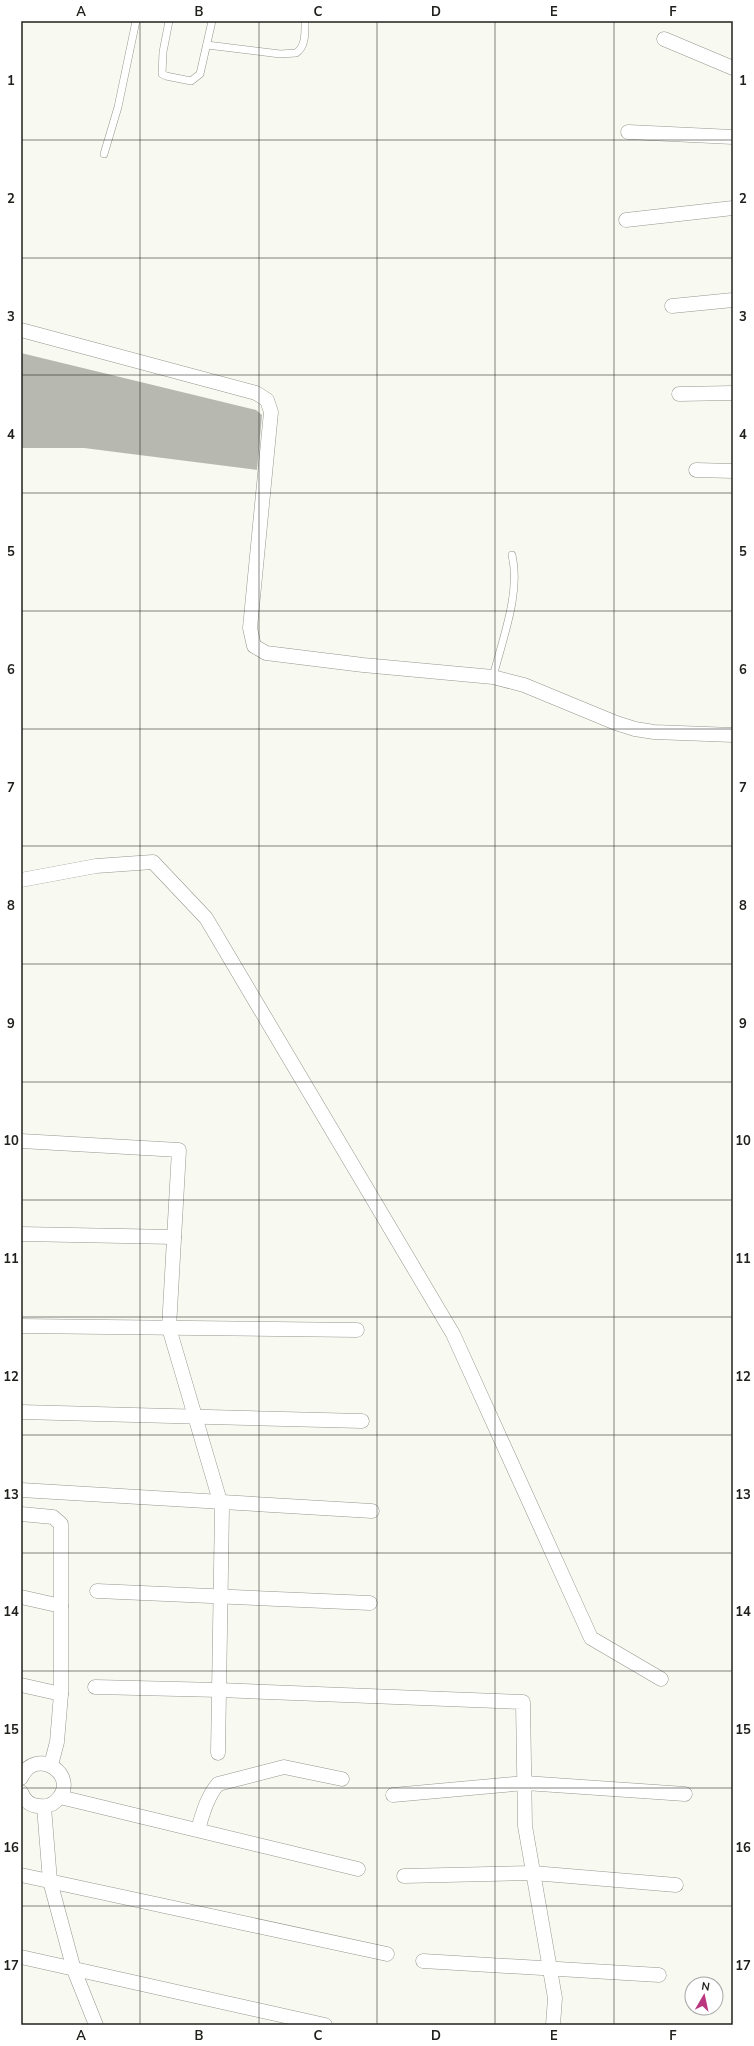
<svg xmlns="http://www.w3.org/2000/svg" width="754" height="2046" viewBox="0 0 754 2046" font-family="'Nunito Sans',sans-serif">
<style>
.building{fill:#b7b8b0}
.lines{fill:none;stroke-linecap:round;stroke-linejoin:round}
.service-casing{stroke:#96978f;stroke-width:8}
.minor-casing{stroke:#96978f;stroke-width:15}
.service{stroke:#fff;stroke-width:7}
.minor{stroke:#fff;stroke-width:14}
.grid{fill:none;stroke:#20201d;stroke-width:1;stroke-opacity:0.55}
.neatline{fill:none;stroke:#20201d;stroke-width:1.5}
.grid-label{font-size:13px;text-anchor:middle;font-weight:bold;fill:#20201d}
</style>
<rect width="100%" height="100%" fill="#f8f9f1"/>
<polygon class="building" points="21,353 256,410 262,415 257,470 84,448 21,448"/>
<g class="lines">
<defs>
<g id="service">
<polyline points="169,21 163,52 162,74 166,76 191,81 200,74 212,21"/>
<path d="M 207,45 L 280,54 L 296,53 C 306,47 305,32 305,21"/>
<polyline points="104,154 118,107 136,21"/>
<path d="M 493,677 C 502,640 521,593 512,555"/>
</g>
<g id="minor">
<polyline points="664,39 733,68"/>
<polyline points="628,132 733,137"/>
<polyline points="626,220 733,208"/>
<polyline points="672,306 733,300"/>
<polyline points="21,330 256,393 267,400 271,412 250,628 254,646 266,653 363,665 493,677 524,685 616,723 635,729 654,732 733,735"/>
<polyline points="679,394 733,393"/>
<polyline points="696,470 733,471"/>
<polyline points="21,880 96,866 153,862 206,918 453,1334 591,1638 661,1679"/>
<polyline points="21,1141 179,1150 169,1328 222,1508 218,1753"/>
<polyline points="21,1234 174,1237"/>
<polyline points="21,1326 357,1330"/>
<polyline points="21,1412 362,1421"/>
<polyline points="21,1490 372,1511"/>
<polyline points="21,1514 53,1517 61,1524 61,1694 57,1742 51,1765"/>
<polyline points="97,1591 370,1603"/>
<polyline points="21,1597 61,1606"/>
<polyline points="21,1685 61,1694"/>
<polyline points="95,1687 219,1690 523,1702 525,1826 555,1998 553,2025"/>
<path d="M 21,1778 C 36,1744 82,1777 56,1801 C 52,1805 45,1807 39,1806 C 30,1806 24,1800 21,1792"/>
<polyline points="393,1795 525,1783 685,1794"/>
<polyline points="60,1797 358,1869"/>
<polyline points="44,1807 50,1881 74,1970 96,2025"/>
<path d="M 198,1829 C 203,1813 207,1797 218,1784 L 284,1767 L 342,1779"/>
<polyline points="21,1875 387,1954"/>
<polyline points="404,1876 533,1873 676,1885"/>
<polyline points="21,1957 325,2025"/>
<polyline points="423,1961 659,1975"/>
</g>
</defs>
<use href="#service" class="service-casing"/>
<use href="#minor" class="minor-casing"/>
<use href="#service" class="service"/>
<use href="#minor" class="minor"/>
</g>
<path class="grid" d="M 140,21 L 140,2025M 259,21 L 259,2025M 377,21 L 377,2025M 495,21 L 495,2025M 614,21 L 614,2025M 21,140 L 733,140M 21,258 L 733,258M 21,375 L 733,375M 21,493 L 733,493M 21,611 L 733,611M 21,729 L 733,729M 21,846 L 733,846M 21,964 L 733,964M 21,1082 L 733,1082M 21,1200 L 733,1200M 21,1317 L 733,1317M 21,1435 L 733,1435M 21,1553 L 733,1553M 21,1671 L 733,1671M 21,1788 L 733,1788M 21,1906 L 733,1906"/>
<rect width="754" height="2046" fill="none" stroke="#ffffff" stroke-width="44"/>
<g transform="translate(704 1996) rotate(9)"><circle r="19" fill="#ffffff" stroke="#a6a6a5"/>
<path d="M0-3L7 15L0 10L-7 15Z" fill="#ba377f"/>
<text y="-6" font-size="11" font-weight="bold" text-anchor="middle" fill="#20201d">N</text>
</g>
<rect x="22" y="22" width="710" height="2002" class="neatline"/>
<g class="grid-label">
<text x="81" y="16">A</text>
<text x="199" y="16">B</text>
<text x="318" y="16">C</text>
<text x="436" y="16">D</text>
<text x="554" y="16">E</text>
<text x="673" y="16">F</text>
<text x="11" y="85">1</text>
<text x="743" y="85">1</text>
<text x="11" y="203">2</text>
<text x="743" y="203">2</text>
<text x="11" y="321">3</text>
<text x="743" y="321">3</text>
<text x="11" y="439">4</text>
<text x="743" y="439">4</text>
<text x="11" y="556">5</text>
<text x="743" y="556">5</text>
<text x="11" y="674">6</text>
<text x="743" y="674">6</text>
<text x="11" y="792">7</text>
<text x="743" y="792">7</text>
<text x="11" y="910">8</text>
<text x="743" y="910">8</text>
<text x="11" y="1028">9</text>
<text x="743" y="1028">9</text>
<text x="11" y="1145">10</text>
<text x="743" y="1145">10</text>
<text x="11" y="1263">11</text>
<text x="743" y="1263">11</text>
<text x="11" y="1381">12</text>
<text x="743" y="1381">12</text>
<text x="11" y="1499">13</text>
<text x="743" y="1499">13</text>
<text x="11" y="1616">14</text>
<text x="743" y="1616">14</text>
<text x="11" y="1734">15</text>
<text x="743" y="1734">15</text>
<text x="11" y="1852">16</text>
<text x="743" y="1852">16</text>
<text x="11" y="1970">17</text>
<text x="743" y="1970">17</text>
<text x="81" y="2040">A</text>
<text x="199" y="2040">B</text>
<text x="318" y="2040">C</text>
<text x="436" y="2040">D</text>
<text x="554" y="2040">E</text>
<text x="673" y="2040">F</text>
</g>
</svg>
